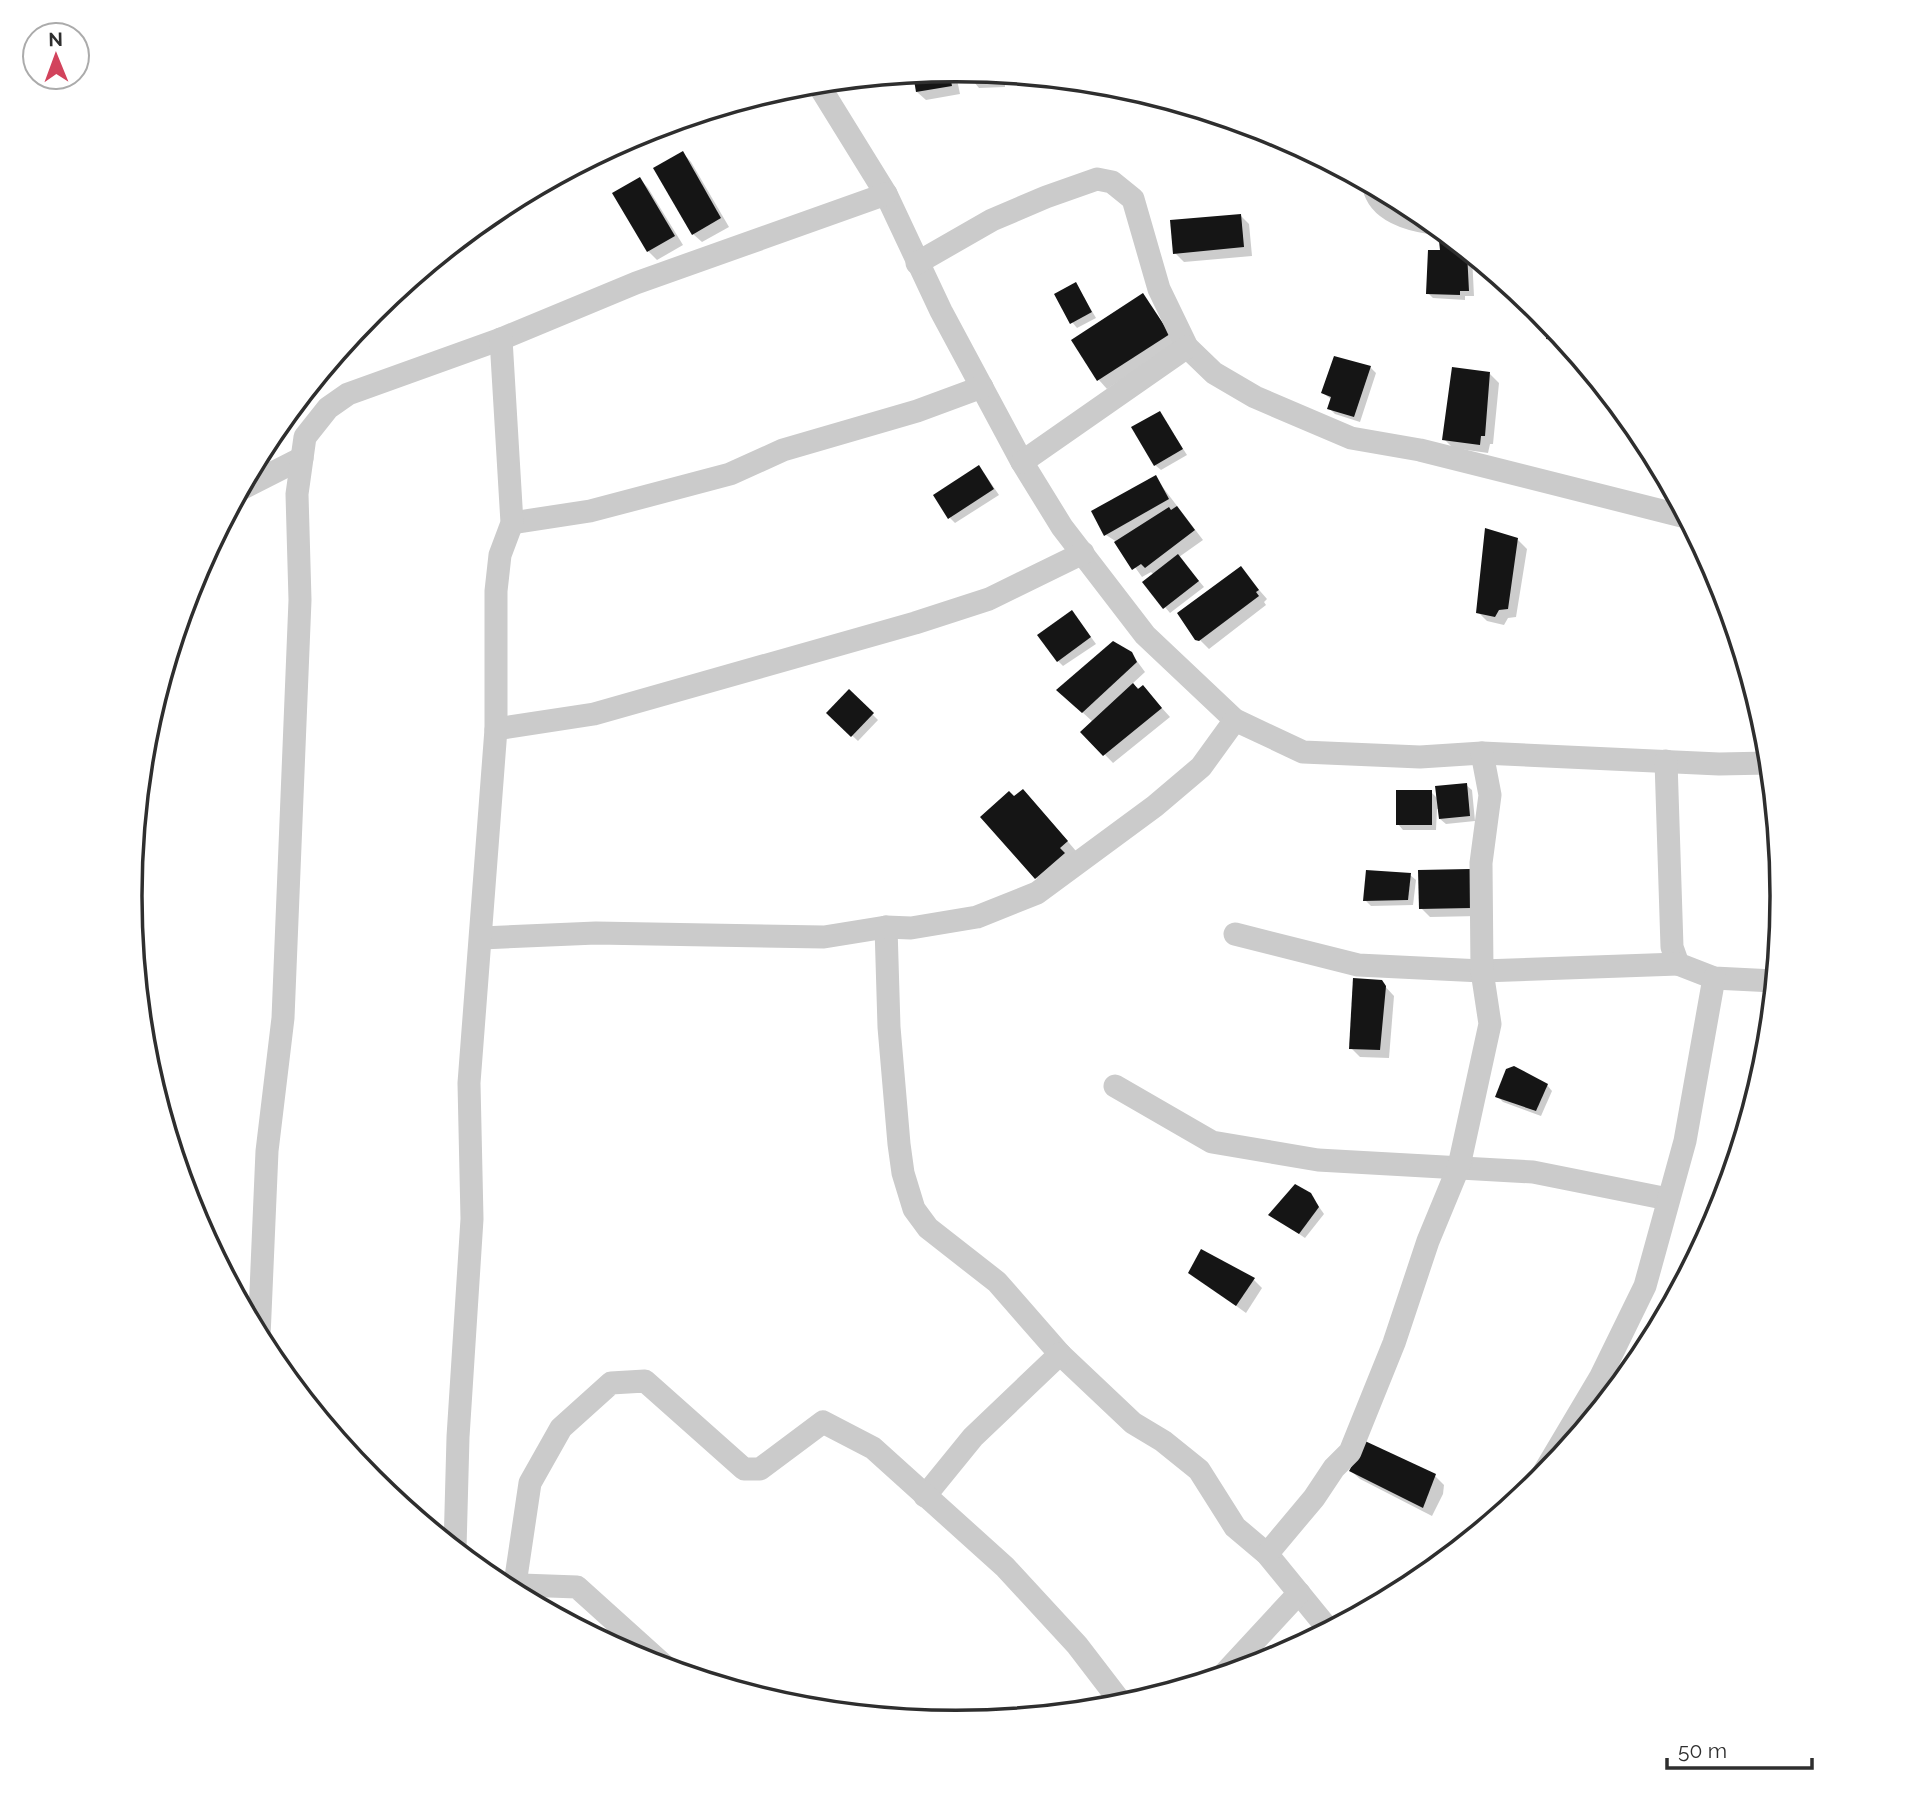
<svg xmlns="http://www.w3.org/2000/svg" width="1912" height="1793" viewBox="0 0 1912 1793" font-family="Raleway,sans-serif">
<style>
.shadow{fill:#0003}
.building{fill:#151515}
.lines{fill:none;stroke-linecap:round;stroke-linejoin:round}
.minor{stroke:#cbcbcb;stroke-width:23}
.rim{fill:none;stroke:#2e2e2e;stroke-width:3.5}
</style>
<rect width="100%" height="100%" fill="#fff"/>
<g class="shadow">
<polygon points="955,70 960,94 926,100 917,92 914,74"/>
<polygon points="973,72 1005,75 1005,87 979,88 974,82"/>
<polygon points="683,153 691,162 729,227 702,242 693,234"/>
<polygon points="640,179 648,188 683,245 657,260 648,251"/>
<polygon points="1240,215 1249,224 1252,256 1184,262 1175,253"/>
<polygon points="1455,242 1472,256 1474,296 1465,296 1465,300 1433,298 1428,293 1442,252"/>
<polygon points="1076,284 1096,318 1077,328 1072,322"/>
<polygon points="1143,296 1177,343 1107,389 1099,380"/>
<polygon points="1550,324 1568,346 1554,344 1548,338"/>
<polygon points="1370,367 1376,373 1360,422 1335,414 1329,408 1332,400 1323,393"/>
<polygon points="1490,374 1499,383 1493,444 1490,444 1488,453 1453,448 1444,439"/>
<polygon points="1160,413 1187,455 1161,470 1155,465"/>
<polygon points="984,473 999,495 955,523 950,518"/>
<polygon points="1155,477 1203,540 1179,557 1204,587 1170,613 1144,582 1154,575 1151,572 1142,577 1117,542 1106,535"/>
<polygon points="1518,540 1527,549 1516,617 1508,618 1504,625 1487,621 1478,612"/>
<polygon points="1240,568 1267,599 1264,602 1266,605 1209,649 1200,640"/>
<polygon points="1077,618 1096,644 1063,666 1058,661"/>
<polygon points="1131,653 1145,672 1132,684 1151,696 1170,717 1113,763 1083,732 1093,722 1068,699"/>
<polygon points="849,691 878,720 858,741 828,713"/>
<polygon points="1466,785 1472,790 1475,821 1446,824 1440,819 1439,809 1437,809 1436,830 1403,830 1398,824 1431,792 1438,799"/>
<polygon points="1014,798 1032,800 1076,851 1045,886 1036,878"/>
<polygon points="1410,875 1416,880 1413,905 1371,906 1365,900"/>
<polygon points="1478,879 1479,916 1430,917 1421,908"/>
<polygon points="1381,982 1394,996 1389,1058 1360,1057 1351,1048"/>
<polygon points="1547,1085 1552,1091 1541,1116 1503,1102 1497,1096"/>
<polygon points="1310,1194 1324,1214 1305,1238 1271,1215"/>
<polygon points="1191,1273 1254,1280 1262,1288 1246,1313"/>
<polygon points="1351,1471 1435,1476 1444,1485 1443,1494 1432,1516 1360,1479"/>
</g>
<g class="building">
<polygon points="949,71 952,86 916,92 913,74"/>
<polygon points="972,72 1000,74 1000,83 972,83"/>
<polygon points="683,151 721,218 692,235 653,168"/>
<polygon points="640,177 675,236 647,252 612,193"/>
<polygon points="1241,214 1244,247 1173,254 1170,220"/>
<polygon points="1453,240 1467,252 1469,291 1460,291 1460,295 1426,294 1428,250 1440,250 1439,241"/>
<polygon points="1076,282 1092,312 1070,324 1054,294"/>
<polygon points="1143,293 1170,334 1097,381 1071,340"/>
<polygon points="1549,322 1564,341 1546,339"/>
<polygon points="1334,356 1371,366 1354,417 1327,409 1331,397 1321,393"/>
<polygon points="1452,367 1490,372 1485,436 1481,436 1480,445 1442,440"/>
<polygon points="1160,411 1183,449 1154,466 1131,427"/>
<polygon points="979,465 994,489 948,519 933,495"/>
<polygon points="1156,475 1169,499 1104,536 1091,511"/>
<polygon points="1177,506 1195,530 1145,568 1141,564 1132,570 1114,542 1169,507 1171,510"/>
<polygon points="1485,528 1518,538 1508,609 1499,610 1495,617 1476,613"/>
<polygon points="1178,554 1199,581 1163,609 1142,582"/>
<polygon points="1241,566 1259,590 1256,592 1259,596 1199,641 1195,640 1177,613"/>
<polygon points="1072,610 1091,637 1057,662 1037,635"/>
<polygon points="1113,641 1132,652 1137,662 1082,713 1056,690"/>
<polygon points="1133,683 1138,689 1143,685 1162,708 1103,756 1080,732"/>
<polygon points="849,689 874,713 851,737 826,713"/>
<polygon points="1467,783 1470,816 1439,819 1435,786"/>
<polygon points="1023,789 1068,841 1060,848 1065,853 1035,879 980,817 1009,791 1014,796"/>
<rect x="1396" y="790" width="36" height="35"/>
<polygon points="1470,869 1471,908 1419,909 1418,870"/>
<polygon points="1366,870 1411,873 1408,900 1363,901"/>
<polygon points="1353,978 1382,980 1386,986 1380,1050 1349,1049"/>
<polygon points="1514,1066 1548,1084 1536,1111 1495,1097 1506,1069"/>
<polygon points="1295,1184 1311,1193 1319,1207 1299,1234 1268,1215"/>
<polygon points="1201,1249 1255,1278 1236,1306 1188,1273"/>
<polygon points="1365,1441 1436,1474 1423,1508 1349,1471"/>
</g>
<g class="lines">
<g class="minor">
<polyline points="818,84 886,194 941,311 1022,462 1062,527 1145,635 1235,720 1303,752 1420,757 1482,753 1719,764 1769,763"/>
<path d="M 1374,187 C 1379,211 1409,220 1432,223"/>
<polyline points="917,263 992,220 1046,197 1097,179 1112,182 1133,199 1159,289 1187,347 1214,373 1255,397 1351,438 1420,450 1686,517"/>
<polyline points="1022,462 1187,347"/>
<polyline points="241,489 302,458"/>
<polyline points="512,523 590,511 730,474 783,450 917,411 982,387"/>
<polyline points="496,729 594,714 915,623 989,599 1083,553"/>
<polyline points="1666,761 1672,947 1678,964 1714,978 1774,981"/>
<polyline points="886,927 889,1027 899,1144 903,1173 914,1209 928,1228 997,1282 1060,1354 1133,1423 1163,1441 1199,1470 1235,1527 1267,1554 1329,1630"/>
<polyline points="1235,934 1358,965 1482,971 1678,964"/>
<polyline points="482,938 596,933 824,937 886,927 911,928 977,917 1037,893 1155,806 1201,767 1235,720"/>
<polyline points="1115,1086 1212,1142 1318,1160 1533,1172 1668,1199"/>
<polyline points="259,1337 267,1151 283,1018 300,600 297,494 305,437 328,408 348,394 501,339 636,283 886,194"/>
<polyline points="1537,1484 1600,1378 1645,1286 1685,1141 1714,978"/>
<polyline points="925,1496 973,1437 1060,1354"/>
<polyline points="455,1549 458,1437 472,1219 469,1083 496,729 496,591 500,555 512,523 501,339"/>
<polyline points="1267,1554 1314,1498 1334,1468 1350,1452 1394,1343 1428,1241 1459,1166 1490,1024 1482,971 1481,863 1490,795 1482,753"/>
<polyline points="497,1584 577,1587 668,1669"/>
<polyline points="515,1584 530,1483 561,1428 611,1383 645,1381 744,1469 760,1469 823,1422 873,1448 1005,1567 1077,1645 1123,1705"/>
<polyline points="1223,1675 1299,1593"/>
</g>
</g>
<path d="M0 0H1912V1793H0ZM142 896a814 814 0 1 1 1628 0a814 814 0 1 1-1628 0Z" fill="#fff" fill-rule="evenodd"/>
<path class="rim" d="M142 896a814 814 0 1 1 1628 0a814 814 0 1 1-1628 0Z"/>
<g transform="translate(56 56) rotate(359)"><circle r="33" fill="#ffffff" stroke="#ababab" stroke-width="2"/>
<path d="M0-5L12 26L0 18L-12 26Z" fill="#d2435c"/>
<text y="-10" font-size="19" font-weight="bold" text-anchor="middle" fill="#2e2e2e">N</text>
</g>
<path d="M1667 1758v10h145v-10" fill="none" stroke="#2e2e2e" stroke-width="3.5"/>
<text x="1678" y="1758" font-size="21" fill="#2e2e2e" stroke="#ffffff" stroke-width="5" paint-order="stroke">50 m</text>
</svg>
